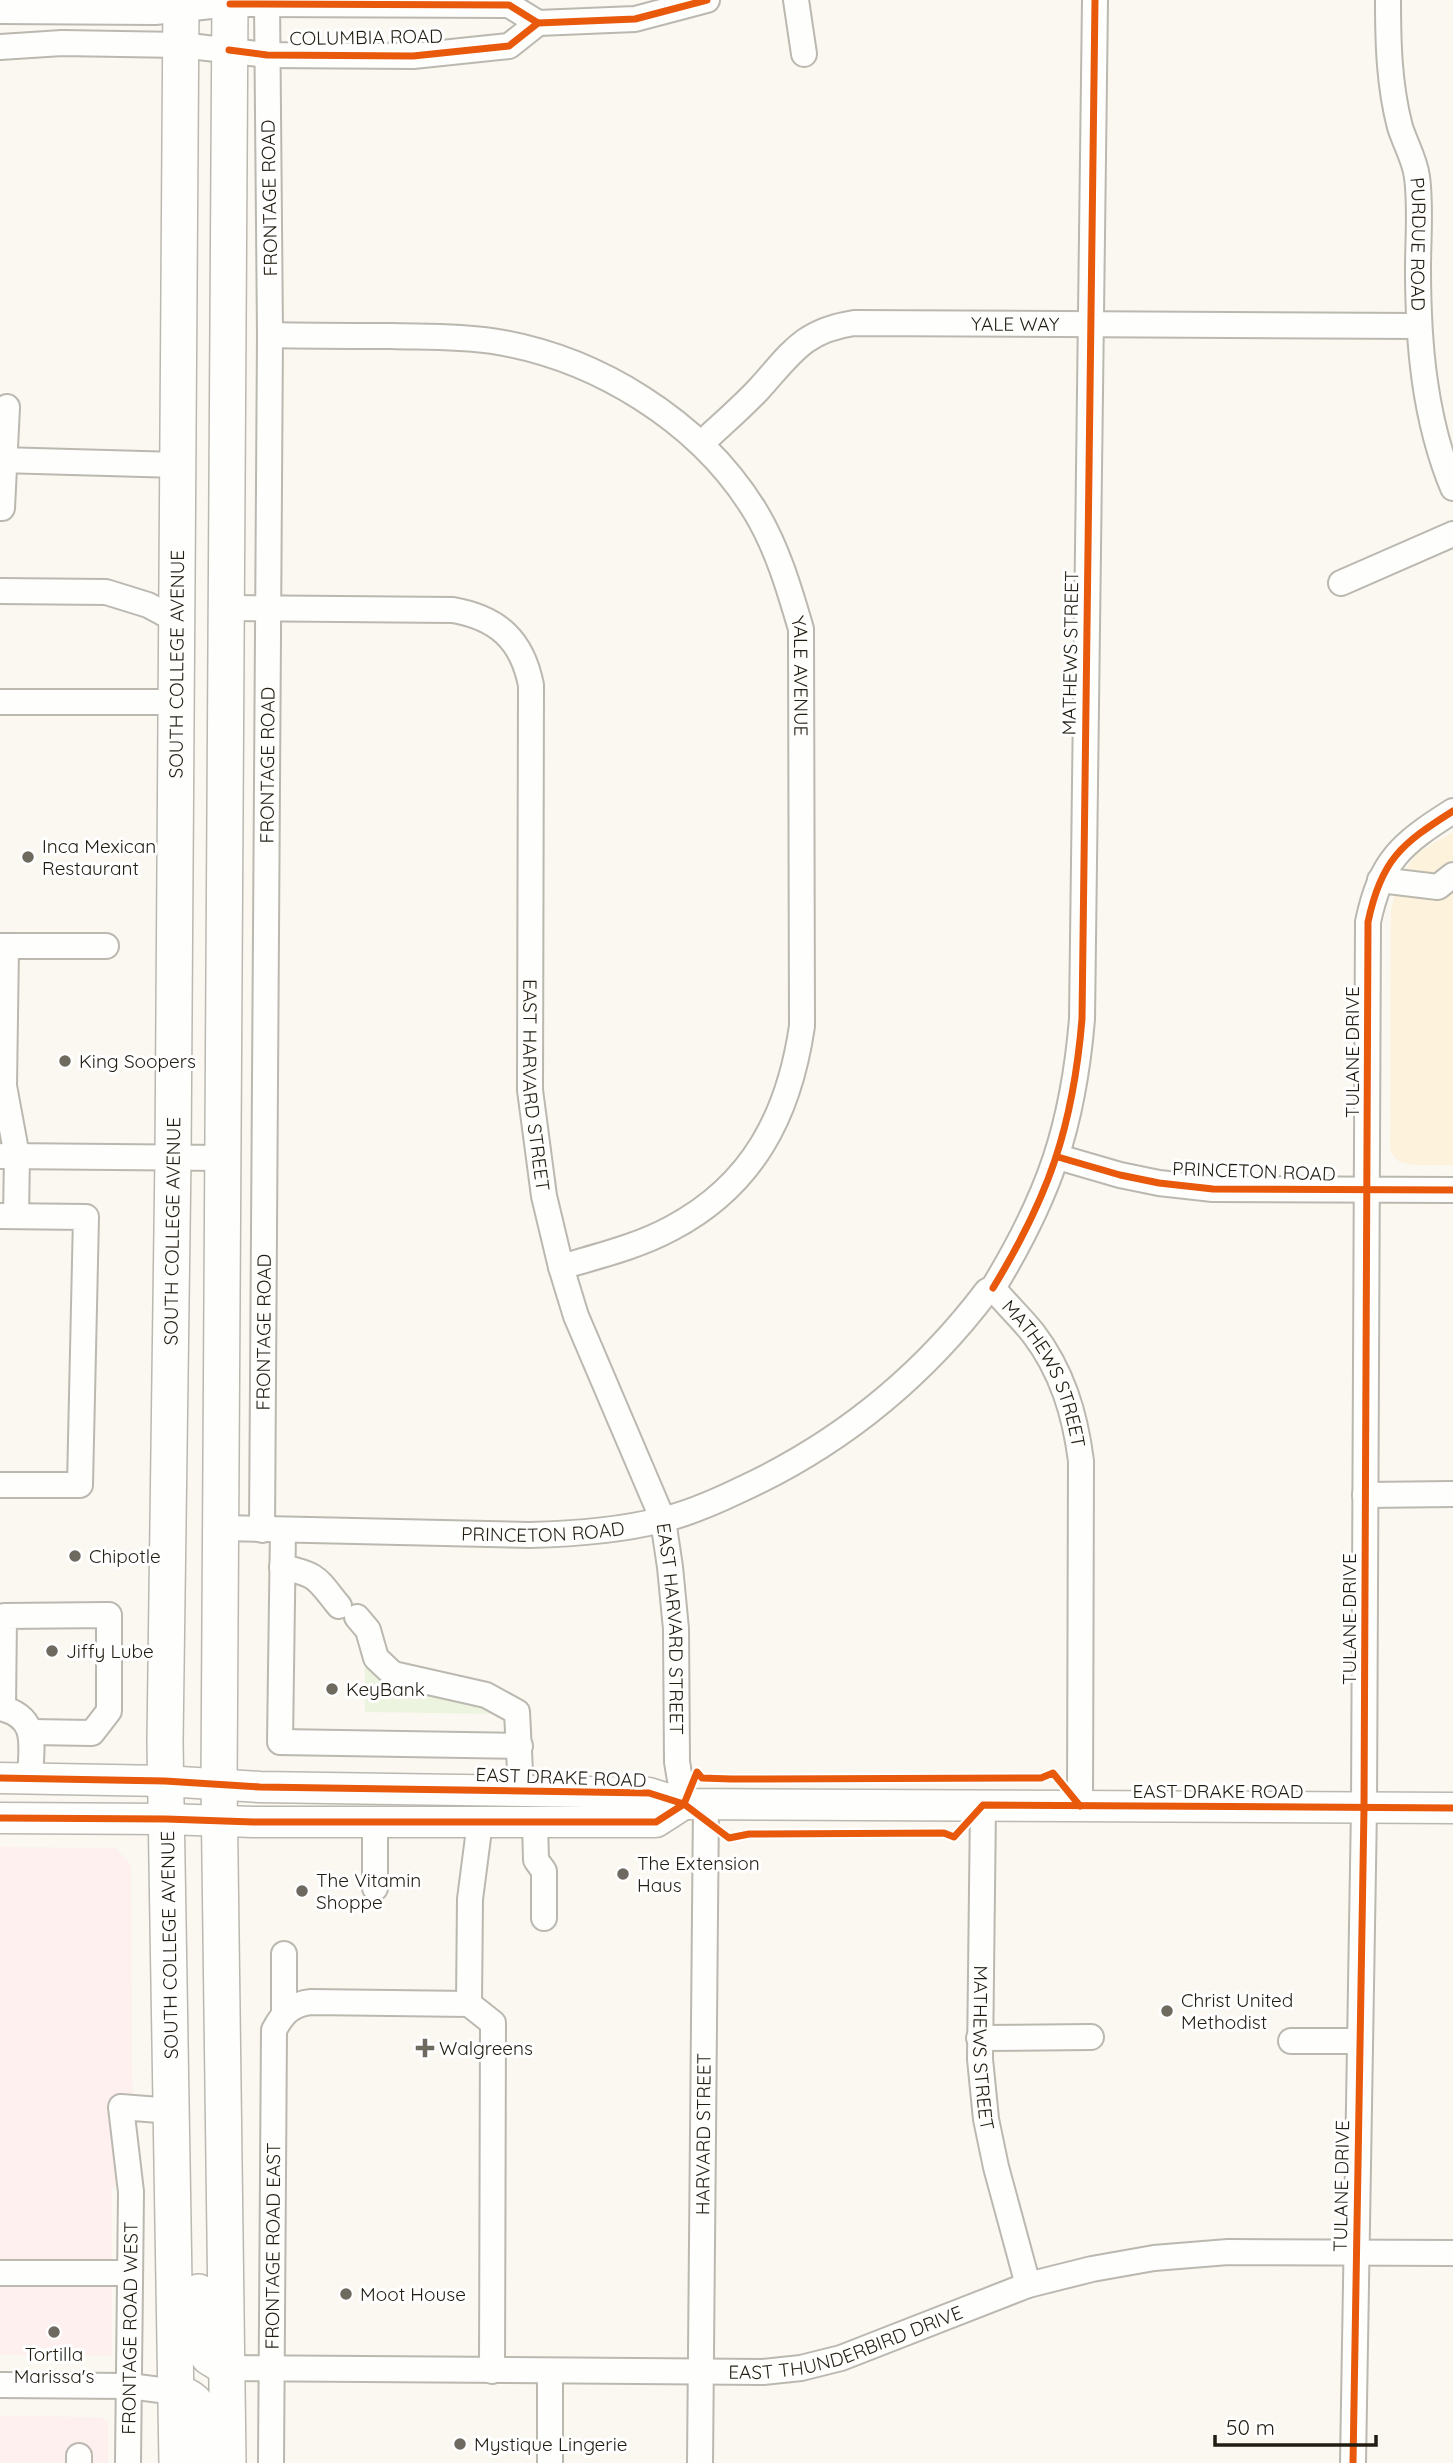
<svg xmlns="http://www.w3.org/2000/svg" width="1453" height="2463" viewBox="0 0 1453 2463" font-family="Quicksand,sans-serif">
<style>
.commercial{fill:#fdf0ee}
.built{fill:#fdf2db}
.green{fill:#ecf4df}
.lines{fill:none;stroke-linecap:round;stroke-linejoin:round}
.minor-casing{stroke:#bbb8b0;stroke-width:28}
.major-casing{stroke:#bbb8b0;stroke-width:33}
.highway-casing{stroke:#bbb8b0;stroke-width:38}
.minor{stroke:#fefefd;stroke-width:24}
.major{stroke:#fefefd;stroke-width:30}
.highway{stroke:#fefefd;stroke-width:35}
.cycleway-casing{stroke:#fff;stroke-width:11}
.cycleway{stroke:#e8590c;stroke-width:7}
.poi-dot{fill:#6e6a60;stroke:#fff;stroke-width:2.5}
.labels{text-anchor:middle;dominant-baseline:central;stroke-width:6;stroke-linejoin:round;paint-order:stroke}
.street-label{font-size:19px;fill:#221d12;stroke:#fff}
.poi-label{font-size:19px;fill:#221d12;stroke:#fff;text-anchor:start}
</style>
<rect width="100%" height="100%" fill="#faf8f1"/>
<g class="commercial">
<polygon points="0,1847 116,1848 131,1865 132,2076 140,2156 112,2189 112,2356 0,2355"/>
<polygon points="0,2416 101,2417 108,2423 108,2463 0,2463"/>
</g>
<polygon class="built" points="1453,832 1453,1165 1414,1165 1398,1161 1390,1150 1391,910 1399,880 1416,854"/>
<path class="green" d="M 365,1667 C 395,1697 422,1691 460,1697 C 474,1699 488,1709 500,1714 L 365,1712 Z"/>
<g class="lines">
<defs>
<g id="minor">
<polyline points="796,0 804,54"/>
<path id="s1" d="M 1388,0 C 1388,43 1389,85 1400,127 C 1405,143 1415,160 1417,177 C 1421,207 1418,238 1418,268 C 1418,342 1424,418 1453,488"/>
<polyline points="0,11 155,12 230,4 509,5 538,23 635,19 707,0"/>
<polyline points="0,47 62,43 181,45 267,55 413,56 509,46 538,23"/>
<path id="s2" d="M 270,335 C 310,336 351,336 391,336 C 425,337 458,336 492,341 C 596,357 700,421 755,511 C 777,547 789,588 801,629 L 802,1026 C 789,1115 753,1185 672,1228 C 637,1247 598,1256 561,1267"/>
<path id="s3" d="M 702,443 C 720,426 740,409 758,390 C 791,354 802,331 854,323 L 1418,326"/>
<polyline points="0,460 178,465"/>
<polyline points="0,508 2,508 7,407"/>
<polyline points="1341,583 1453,534"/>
<polyline points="0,591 106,592 148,605 176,620"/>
<path id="s4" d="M 226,608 L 453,610 C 498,618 522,640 531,685 L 530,1090 L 544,1196 L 561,1267 L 576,1316 L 663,1520 L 670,1567 L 676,1629 L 677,1762 L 684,1804"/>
<polyline points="0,702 176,702"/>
<polyline points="1380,880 1438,887 1453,875"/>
<polyline points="0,946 106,946"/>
<polyline points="6,946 4,1086 17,1156 16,1216"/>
<polyline points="3,1156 223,1158"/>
<polyline points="1058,1157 1120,1175 1159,1183 1213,1189 1453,1190"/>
<polyline points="0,1216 86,1217 80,1485 0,1485"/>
<path id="s5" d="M 993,1288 C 1006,1304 1021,1318 1033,1333 C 1062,1371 1075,1414 1081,1461 L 1080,1806"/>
<polyline points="1365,1495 1453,1494"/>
<path id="s6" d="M 221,1528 L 529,1535 C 572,1534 618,1531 661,1520 C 688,1514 715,1502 740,1490 C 838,1445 922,1377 987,1291 L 993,1288 C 1049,1196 1073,1127 1082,1019 L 1095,0"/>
<path id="s7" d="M 262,1530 L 270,335 L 267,0"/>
<polyline points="283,1530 280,1742 520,1746"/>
<path d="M 282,1567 C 319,1575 316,1578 339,1606"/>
<polyline points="357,1617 368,1630 376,1658 393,1674 486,1695 517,1712 521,1791"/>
<path d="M 0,1708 C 40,1717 31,1747 30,1778"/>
<polyline points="3,1708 4,1616 109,1615 109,1711 92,1733 32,1732"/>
<path id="s8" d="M 983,1805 L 980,2059 L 986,2119 L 996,2167 L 1028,2285"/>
<polyline points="535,1822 536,1860 544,1871 544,1918"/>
<polyline points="375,1888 375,1822"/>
<polyline points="284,1954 284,2014"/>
<polyline points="469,2004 470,1899 480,1822"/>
<polyline points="979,2038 1091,2037"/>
<polyline points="1291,2041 1359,2041"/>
<polyline points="0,2273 130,2273"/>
<path id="s9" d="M 227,2368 L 763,2372 L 801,2368 L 841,2358 L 1028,2285 L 1092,2269 L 1154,2258 L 1228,2252 L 1453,2253"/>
<polyline points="0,2385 129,2386 176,2392"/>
<polyline points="79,2463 79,2456"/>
<path id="s10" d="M 128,2463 L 131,2192 L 121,2107 L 172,2111"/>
<path id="s11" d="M 271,2463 L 274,2030 C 283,2013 292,2004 311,2002 L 469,2004 L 493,2023 L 492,2371"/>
<polyline points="550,2463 550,2371"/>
<path id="s12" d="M 700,2463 L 706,1804"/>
<path d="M 1353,2463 L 1364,1808 L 1368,922 C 1381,860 1401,844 1453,811"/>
</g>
<g id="major">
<polyline points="0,1778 165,1781 260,1787 649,1793 684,1804 1453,1808"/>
<polyline points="0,1818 166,1819 253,1822 656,1822 684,1804"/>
</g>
<g id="highway">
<polyline points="199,2292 203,2349 209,2357 227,2368"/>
<path d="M 176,2392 C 181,2394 187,2396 191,2399 C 207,2409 204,2446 205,2463"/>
<path id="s13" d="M 177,2463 L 165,1742 L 173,1157 L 181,0"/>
<polyline points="228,2463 219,1784 230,0"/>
</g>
</defs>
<use href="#minor" class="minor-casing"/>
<use href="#major" class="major-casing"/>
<use href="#highway" class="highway-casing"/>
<use href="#minor" class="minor"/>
<use href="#major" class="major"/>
<use href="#highway" class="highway"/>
<defs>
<g id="cycleway">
<polyline points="230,4 509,5 538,23 635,19 707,0"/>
<polyline points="229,50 267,55 413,56 509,46 538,23"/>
<polyline points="1058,1157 1120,1175 1159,1183 1213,1189 1453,1190"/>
<path d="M 993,1288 C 1049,1196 1073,1127 1082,1019 L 1095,0"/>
<polyline points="0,1778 165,1781 260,1787 649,1793 684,1804 729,1838 749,1834 944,1833 954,1837 983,1805 1453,1808"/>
<polyline points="684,1804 697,1772 702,1778 731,1779 1041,1778 1053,1773 1080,1806"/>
<polyline points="0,1818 166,1819 253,1822 656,1822 684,1804"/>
<path d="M 1353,2463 L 1364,1808 L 1368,922 C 1381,860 1401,844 1453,811"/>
</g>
</defs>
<use href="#cycleway" class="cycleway-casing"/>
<use href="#cycleway" class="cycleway"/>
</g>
<g class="poi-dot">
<circle cx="28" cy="857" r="7"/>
<circle cx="65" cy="1061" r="7"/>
<circle cx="75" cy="1556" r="7"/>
<circle cx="52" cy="1651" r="7"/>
<circle cx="332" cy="1689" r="7"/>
<circle cx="623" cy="1874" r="7"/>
<circle cx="302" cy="1891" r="7"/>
<circle cx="1167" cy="2011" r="7"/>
<path d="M421.5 2037.5h7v7h7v7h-7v7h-7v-7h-7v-7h7z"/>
<circle cx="346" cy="2294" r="7"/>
<circle cx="54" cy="2332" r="7"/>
<circle cx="460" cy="2444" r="7"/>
</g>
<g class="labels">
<g class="street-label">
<text transform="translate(366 37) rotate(-1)">COLUMBIA ROAD</text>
<text transform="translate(269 198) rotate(-91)">FRONTAGE ROAD</text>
<text stroke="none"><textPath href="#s1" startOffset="248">PURDUE ROAD</textPath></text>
<text stroke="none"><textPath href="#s3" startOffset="359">YALE WAY</textPath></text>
<text transform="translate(1070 653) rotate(-89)">MATHEWS STREET</text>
<text stroke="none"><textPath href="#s13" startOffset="1799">SOUTH COLLEGE AVENUE</textPath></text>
<text stroke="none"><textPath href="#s2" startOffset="719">YALE AVENUE</textPath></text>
<text stroke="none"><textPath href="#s7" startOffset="765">FRONTAGE ROAD</textPath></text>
<text transform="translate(1352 1052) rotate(-90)">TULANE DRIVE</text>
<text stroke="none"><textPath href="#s4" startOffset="744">EAST HARVARD STREET</textPath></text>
<text transform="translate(1254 1171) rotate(2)">PRINCETON ROAD</text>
<text stroke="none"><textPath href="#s13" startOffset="1232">SOUTH COLLEGE AVENUE</textPath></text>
<text stroke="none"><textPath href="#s7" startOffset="198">FRONTAGE ROAD</textPath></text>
<text stroke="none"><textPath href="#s5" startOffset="102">MATHEWS STREET</textPath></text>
<text stroke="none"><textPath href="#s6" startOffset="322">PRINCETON ROAD</textPath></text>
<text transform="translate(1349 1619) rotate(-90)">TULANE DRIVE</text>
<text stroke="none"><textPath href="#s4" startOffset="1311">EAST HARVARD STREET</textPath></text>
<text transform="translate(561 1777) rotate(2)">EAST DRAKE ROAD</text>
<text x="1218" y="1791">EAST DRAKE ROAD</text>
<text transform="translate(169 1945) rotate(-91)">SOUTH COLLEGE AVENUE</text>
<text stroke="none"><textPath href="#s8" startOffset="243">MATHEWS STREET</textPath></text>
<text stroke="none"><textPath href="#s12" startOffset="329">HARVARD STREET</textPath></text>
<text transform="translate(1341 2186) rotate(-89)">TULANE DRIVE</text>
<text stroke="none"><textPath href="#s11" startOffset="217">FRONTAGE ROAD EAST</textPath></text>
<text stroke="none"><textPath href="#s10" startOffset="135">FRONTAGE ROAD WEST</textPath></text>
<text stroke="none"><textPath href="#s9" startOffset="623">EAST THUNDERBIRD DRIVE</textPath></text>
</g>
<g class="poi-label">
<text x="42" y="846">Inca Mexican<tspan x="42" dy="22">Restaurant</tspan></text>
<text x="79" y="1061">King Soopers</text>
<text x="89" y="1556">Chipotle</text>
<text x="66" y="1651">Jiffy Lube</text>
<text x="346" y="1689">KeyBank</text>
<text x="637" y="1863">The Extension<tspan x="637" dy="22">Haus</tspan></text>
<text x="316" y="1880">The Vitamin<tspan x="316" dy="22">Shoppe</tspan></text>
<text x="1181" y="2000">Christ United<tspan x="1181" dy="22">Methodist</tspan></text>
<text x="439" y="2048">Walgreens</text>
<text x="360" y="2294">Moot House</text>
<text x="54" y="2354" text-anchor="middle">Tortilla<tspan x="54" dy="22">Marissa's</tspan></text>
<text x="474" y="2444">Mystique Lingerie</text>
</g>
</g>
<path d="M1215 2435v10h161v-10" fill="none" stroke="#221d12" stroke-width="3.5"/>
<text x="1226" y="2435" font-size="21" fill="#221d12" stroke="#ffffff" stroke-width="5" paint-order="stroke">50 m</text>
</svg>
